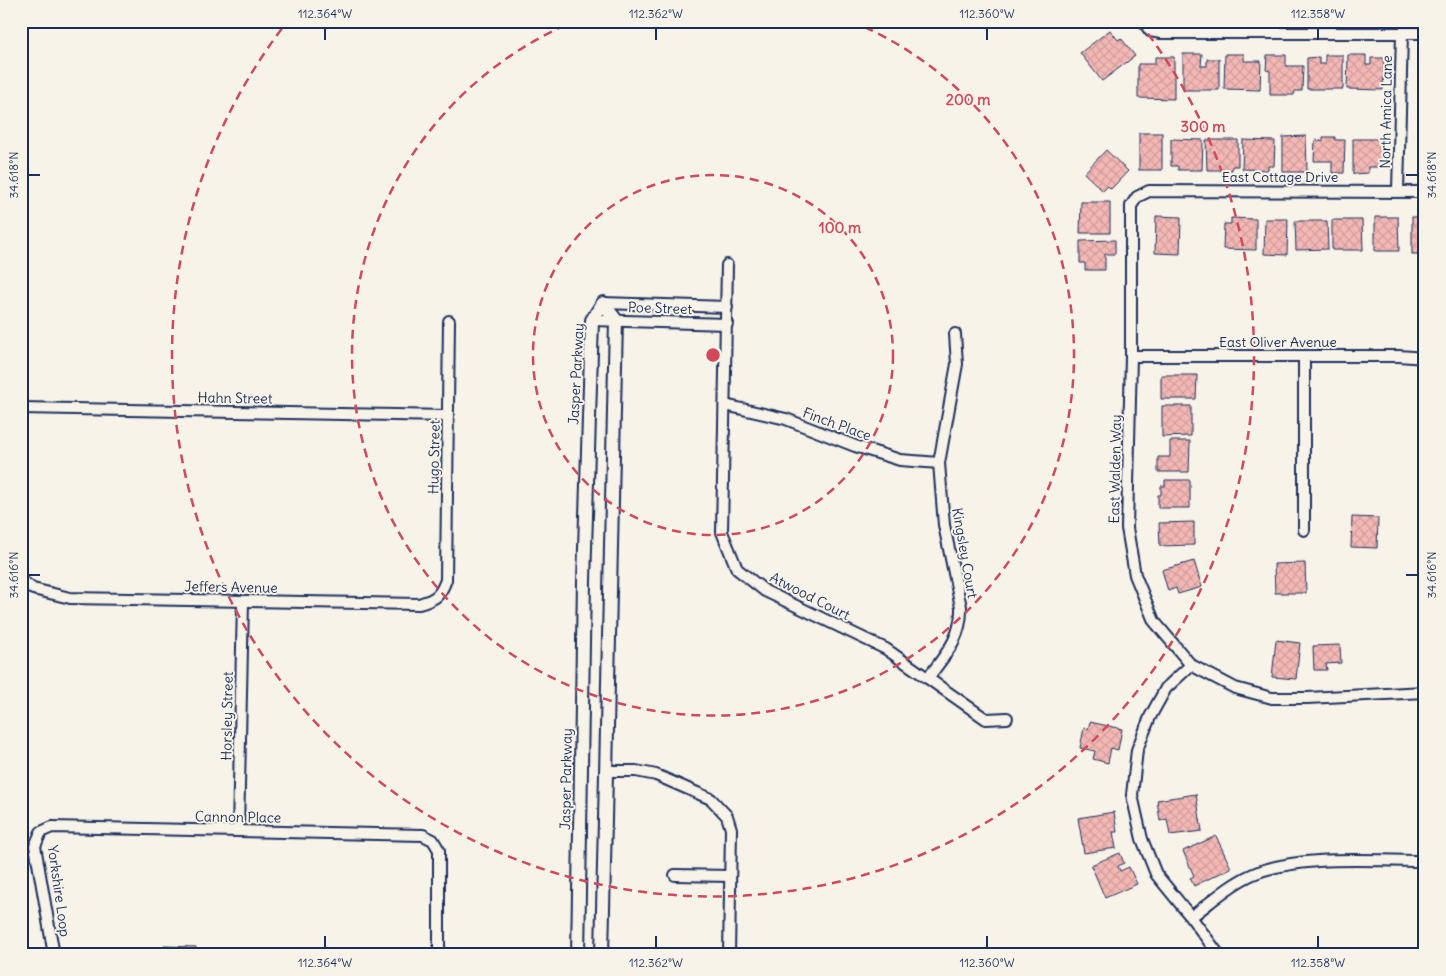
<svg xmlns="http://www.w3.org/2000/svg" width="1446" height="976" viewBox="0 0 1446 976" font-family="Delius,sans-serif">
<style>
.building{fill:url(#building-cross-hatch);stroke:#1b2f5e}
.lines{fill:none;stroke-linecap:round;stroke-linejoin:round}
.minor-casing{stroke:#1b2f5e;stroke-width:14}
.tertiary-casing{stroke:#1b2f5e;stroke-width:16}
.minor{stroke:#f7f3e8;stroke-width:10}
.tertiary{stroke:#f7f3e8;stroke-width:12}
.ticks{fill:none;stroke:#1b2f5e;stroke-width:2}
.ring{fill:none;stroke:#d1495b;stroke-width:2.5;stroke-dasharray:9 6}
.labels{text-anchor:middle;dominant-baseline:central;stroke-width:4;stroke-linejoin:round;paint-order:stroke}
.street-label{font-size:14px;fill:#1b2f5e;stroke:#f7f3e8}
.centre{fill:#d1495b;stroke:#f7f3e8;stroke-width:2.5}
.ring-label{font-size:15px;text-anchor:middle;font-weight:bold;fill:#d1495b;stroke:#f7f3e8;stroke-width:4;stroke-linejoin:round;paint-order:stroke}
.neatline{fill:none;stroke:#1b2f5e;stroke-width:2}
.ticks-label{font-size:12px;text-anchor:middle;fill:#1b2f5e}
</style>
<defs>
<pattern id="building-cross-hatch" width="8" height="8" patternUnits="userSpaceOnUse" patternTransform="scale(1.25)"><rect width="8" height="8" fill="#f4b8b4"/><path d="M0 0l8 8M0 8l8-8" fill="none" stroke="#d19e9d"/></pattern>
</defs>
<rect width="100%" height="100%" fill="#f7f3e8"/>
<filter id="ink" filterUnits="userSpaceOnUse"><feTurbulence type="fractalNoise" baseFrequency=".02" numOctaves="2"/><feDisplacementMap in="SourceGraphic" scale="10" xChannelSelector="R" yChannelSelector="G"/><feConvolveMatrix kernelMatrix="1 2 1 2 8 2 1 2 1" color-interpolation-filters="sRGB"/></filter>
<g filter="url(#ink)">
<g class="building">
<rect x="1078" y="21" width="32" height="3"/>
<polygon points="1110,30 1118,40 1121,38 1135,56 1102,81 1080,53"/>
<polygon points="1183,54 1202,54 1201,66 1207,66 1207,59 1219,59 1219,90 1183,90"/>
<polygon points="1225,54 1244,54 1244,61 1261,61 1260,90 1224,89"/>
<polygon points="1267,55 1286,55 1286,66 1303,66 1302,91 1295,91 1294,95 1270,95 1270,71 1266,70"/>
<polygon points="1325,55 1343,55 1343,89 1307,89 1307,58 1319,57 1319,64 1325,64"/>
<polygon points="1348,55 1366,55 1366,65 1371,65 1371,58 1384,58 1383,90 1347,89"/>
<polygon points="1155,57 1174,57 1174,99 1138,98 1138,64 1155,64"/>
<rect x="1139" y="133" width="23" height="37"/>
<polygon points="1306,136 1307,172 1283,172 1283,137"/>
<polygon points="1323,137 1335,137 1335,140 1345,140 1344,173 1332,173 1332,161 1314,161 1315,140 1323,141"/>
<polygon points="1171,139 1203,140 1202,170 1178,170 1178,166 1171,166"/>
<polygon points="1353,139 1383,139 1384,167 1368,167 1368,173 1353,174"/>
<polygon points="1206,140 1238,140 1238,166 1232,166 1232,170 1207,170"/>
<polygon points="1243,140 1275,141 1274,166 1268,166 1268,170 1242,169"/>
<polygon points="1106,150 1128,171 1111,189 1108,186 1103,191 1084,173"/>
<polygon points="1081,202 1110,202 1110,233 1080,233"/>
<polygon points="1156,216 1181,217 1180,254 1155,253"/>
<polygon points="1375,217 1398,217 1399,251 1375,251"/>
<rect x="1412" y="217" width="13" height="37"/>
<polygon points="1231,218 1256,219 1256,250 1223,249 1224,224 1231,224"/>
<polygon points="1265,219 1288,219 1287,255 1264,254"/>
<polygon points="1332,220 1362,220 1363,250 1332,250"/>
<polygon points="1295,221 1327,221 1328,249 1296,250"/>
<polygon points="1115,240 1115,254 1105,254 1105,270 1085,270 1085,263 1080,263 1080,241"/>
<polygon points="1161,375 1197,375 1196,399 1161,399"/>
<polygon points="1162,406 1191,406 1191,436 1162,437"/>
<polygon points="1170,441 1190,441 1189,472 1158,472 1158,457 1170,457"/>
<polygon points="1165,480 1190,480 1190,508 1158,508 1158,495 1161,495 1161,486 1165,486"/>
<polygon points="1352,517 1378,518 1377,548 1351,547"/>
<polygon points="1194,522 1194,545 1160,546 1159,523"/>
<polygon points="1194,561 1202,587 1178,594 1176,588 1168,591 1162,570"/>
<polygon points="1305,563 1306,593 1275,593 1274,564"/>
<polygon points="1276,640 1300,643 1296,679 1272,677"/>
<polygon points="1340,645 1341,663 1326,664 1327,670 1314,670 1313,646"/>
<polygon points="1090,722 1122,729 1118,750 1111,748 1108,763 1093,759 1095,751 1080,748 1084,728 1088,729"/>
<polygon points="1196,794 1202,831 1170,835 1167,819 1160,821 1157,800"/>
<polygon points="1114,812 1117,832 1113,832 1116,848 1084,853 1078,818"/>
<polygon points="1216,836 1231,868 1194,886 1190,878 1194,876 1183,851"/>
<polygon points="1120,853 1124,863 1118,866 1120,871 1129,867 1137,884 1105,898 1091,865"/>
<polygon points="164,946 196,947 196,955 164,955"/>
<polygon points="204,952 228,953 228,955 204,955"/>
</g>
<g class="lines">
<defs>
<g id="minor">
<polyline points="1143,21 1150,31 1161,33 1425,33"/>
<polyline points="1398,191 1402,33"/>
<polyline points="1425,192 1149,191 1137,197 1131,206 1131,356 1127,528 1135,575 1154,621 1191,665 1235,688 1272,698 1307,698 1425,692"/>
<polyline points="727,265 722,532 737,569 765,591 886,649 986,719 1007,718"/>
<polyline points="603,303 727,307"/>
<polyline points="592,320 727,324"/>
<polyline points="1131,356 1399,356 1425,358"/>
<polyline points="725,405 786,419 855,446 900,460 939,463"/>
<polyline points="21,408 448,416"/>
<polyline points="1304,530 1304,356"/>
<path d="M 21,580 L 33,589 L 70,598 L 419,604 C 436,599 440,596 446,580 L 449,321"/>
<polyline points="1191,665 1166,688 1150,717 1137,750 1132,795 1142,839 1156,874 1191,917 1219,955"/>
<path d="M 928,678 C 945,655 962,638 961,607 L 944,525 L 939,463 L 957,364 L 955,334"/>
<polyline points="606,771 636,771 656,775 711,799 727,816 731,829 729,955"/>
<polyline points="238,831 243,602"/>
<polyline points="675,875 730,876"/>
<path d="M 1191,917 C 1210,903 1229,885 1251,875 C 1298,854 1373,861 1425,861"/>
<polyline points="54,955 35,846 41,832 52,827 423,835 433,840 439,850 439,955"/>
</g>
<polyline id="tertiary" points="578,955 584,581 592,320 603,303 616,320 602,955"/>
</defs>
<use href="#minor" class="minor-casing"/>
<use href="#tertiary" class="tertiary-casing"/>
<use href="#minor" class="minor"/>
<use href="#tertiary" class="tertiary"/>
</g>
</g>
<path class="ticks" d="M 325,28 L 325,40M 656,28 L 656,40M 987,28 L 987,40M 1318,28 L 1318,40M 28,175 L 40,175M 1406,175 L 1418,175M 28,575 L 40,575M 1406,575 L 1418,575M 325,936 L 325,948M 656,936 L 656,948M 987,936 L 987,948M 1318,936 L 1318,948"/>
<g class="ring">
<circle cx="713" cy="355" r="180"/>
<path d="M851 21A361 361 0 1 1 575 21"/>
<path d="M1139 22A541 541 0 1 1 287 22"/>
</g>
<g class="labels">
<g class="street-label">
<text transform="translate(1386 112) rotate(-89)">North Amica Lane</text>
<text x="1280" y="177">East Cottage Drive</text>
<text transform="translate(660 308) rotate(2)">Poe Street</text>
<text x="1278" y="342">East Oliver Avenue</text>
<text transform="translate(576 374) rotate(-87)">Jasper Parkway</text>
<text transform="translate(235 398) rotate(1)">Hahn Street</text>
<text transform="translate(837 424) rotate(20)">Finch Place</text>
<text transform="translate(434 457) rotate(-89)">Hugo Street</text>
<text transform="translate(1115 469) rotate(-89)">East Walden Way</text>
<text transform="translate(965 553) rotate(80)">Kingsley Court</text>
<text transform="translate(231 587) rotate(1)">Jeffers Avenue</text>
<text transform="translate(810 596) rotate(27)">Atwood Court</text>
<text transform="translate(227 716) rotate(-89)">Horsley Street</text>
<text transform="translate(566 779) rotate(-89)">Jasper Parkway</text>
<text transform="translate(238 817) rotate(1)">Cannon Place</text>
<text transform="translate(59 891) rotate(82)">Yorkshire Loop</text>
</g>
</g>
<circle cx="713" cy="355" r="8" class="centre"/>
<g class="ring-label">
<text x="968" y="105">200 m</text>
<text x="1203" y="132">300 m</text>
<text x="840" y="233">100 m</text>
</g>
<rect width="1446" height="976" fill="none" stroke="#f7f3e8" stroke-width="55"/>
<rect x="28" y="28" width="1390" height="920" class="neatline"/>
<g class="ticks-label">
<text x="325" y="18">112.364°W</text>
<text x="656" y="18">112.362°W</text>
<text x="987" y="18">112.360°W</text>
<text x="1318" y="18">112.358°W</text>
<text transform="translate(14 175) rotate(-90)" y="4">34.618°N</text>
<text transform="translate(1432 175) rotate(-90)" y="4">34.618°N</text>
<text transform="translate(14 575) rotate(-90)" y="4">34.616°N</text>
<text transform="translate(1432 575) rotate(-90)" y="4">34.616°N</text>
<text x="325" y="967">112.364°W</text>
<text x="656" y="967">112.362°W</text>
<text x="987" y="967">112.360°W</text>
<text x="1318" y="967">112.358°W</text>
</g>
</svg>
